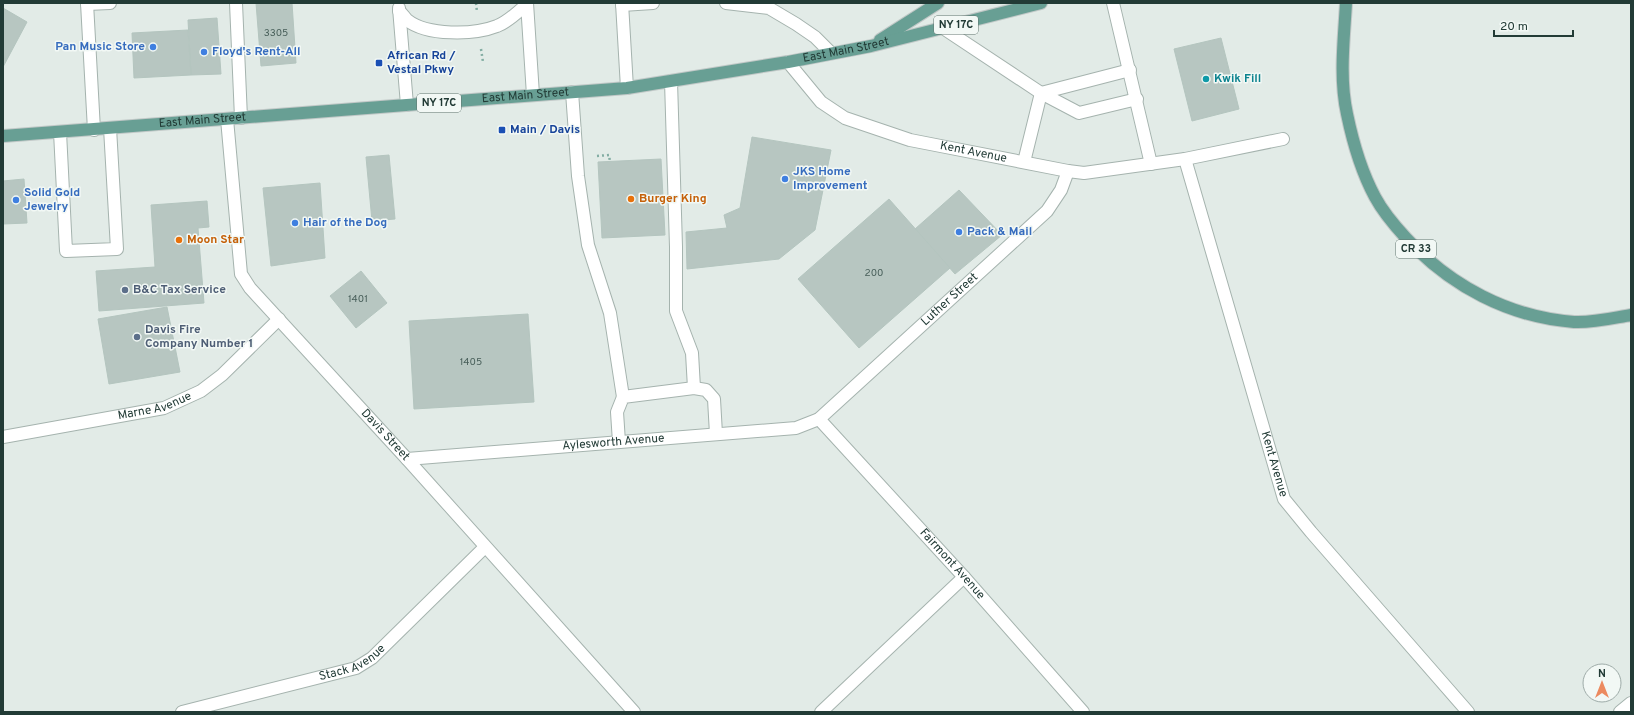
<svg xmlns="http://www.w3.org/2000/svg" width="1634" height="715" viewBox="0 0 1634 715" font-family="Overpass,sans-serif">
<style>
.building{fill:#b7c6c1;stroke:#b4c5bf}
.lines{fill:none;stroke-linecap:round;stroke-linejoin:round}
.lane-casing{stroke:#a5b3ae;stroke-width:14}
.street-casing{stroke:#a5b3ae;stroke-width:14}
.primary-casing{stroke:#c1c8c7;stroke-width:14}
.path{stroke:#83ada3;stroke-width:2.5;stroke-dasharray:2 3;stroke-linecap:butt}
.lane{stroke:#fff;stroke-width:12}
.street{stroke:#fff;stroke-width:12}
.primary{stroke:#689f94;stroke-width:12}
.shop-dot{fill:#3f7fe0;stroke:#f2f8f5;stroke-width:1.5}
.transit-dot{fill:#1a4fb4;stroke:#f2f8f5;stroke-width:1.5}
.culture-dot{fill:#0f9aa8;stroke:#f2f8f5;stroke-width:1.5}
.food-dot{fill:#e8710a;stroke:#f2f8f5;stroke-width:1.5}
.service-dot{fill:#5c6f8a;stroke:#f2f8f5;stroke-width:1.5}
.labels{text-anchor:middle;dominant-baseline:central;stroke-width:3;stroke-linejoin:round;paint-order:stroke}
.number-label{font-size:10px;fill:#475e59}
.shield{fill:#f2f8f5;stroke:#60746f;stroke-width:1}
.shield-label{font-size:11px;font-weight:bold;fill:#223b36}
.shop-label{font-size:12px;font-weight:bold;fill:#366cbe;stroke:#f2f8f5;text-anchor:start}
.street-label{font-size:12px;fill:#223b36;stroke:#f2f8f5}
.transit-label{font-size:12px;font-weight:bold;fill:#164399;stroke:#f2f8f5;text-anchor:start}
.culture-label{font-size:12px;font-weight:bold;fill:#0d838f;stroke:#f2f8f5;text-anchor:start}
.food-label{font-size:12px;font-weight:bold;fill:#c56008;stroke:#f2f8f5;text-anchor:start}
.service-label{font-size:12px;font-weight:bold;fill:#4e5e75;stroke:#f2f8f5;text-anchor:start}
</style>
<rect width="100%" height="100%" fill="#e2ebe7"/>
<g class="building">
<polygon points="256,3 292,3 296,63 261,66"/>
<polygon points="3,8 27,22 3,67"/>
<polygon points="217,18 221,74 191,75 188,20"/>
<polygon points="188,30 191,75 134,78 132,33"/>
<polygon points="1221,38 1239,109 1192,121 1174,49"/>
<polygon points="752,137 831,150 815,230 779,259 687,269 686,232 727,228 724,215 740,208"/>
<polygon points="389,155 395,219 372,221 366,157"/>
<polygon points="661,159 665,235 602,238 598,162"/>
<polygon points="24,179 27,223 3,224 3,181"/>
<polygon points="320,183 325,258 271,266 263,188"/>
<polygon points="959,190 1002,235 955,274 915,229"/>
<polygon points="889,199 950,268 859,348 798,279"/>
<polygon points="207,201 209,227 198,228 204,303 99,311 96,271 155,267 151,205"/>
<polygon points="361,271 387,303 356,328 330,296"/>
<polygon points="167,307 180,372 109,384 98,319"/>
<polygon points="528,314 534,402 414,409 409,321"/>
</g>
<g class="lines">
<defs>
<g id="lane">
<polyline points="236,3 241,118"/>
<polyline points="527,3 533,95"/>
<polyline points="726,3 769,8 796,24 815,37 831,53"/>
<polyline points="1113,3 1151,164"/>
<polyline points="87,4 110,3"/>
<polyline points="622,5 653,3"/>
<polyline points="399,8 407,105"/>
<path d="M 399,11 C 402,13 404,17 407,20 C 427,36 474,35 497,26 C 508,22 518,12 527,4"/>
<polyline points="943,28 1041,93 1079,113 1137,99"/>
<polyline points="671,81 676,247 676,311 692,353 694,388"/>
<polyline points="572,92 578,176 588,245 610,313 623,397"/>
<polyline points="1041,93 1130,70"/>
<polyline points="60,132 66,251 117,249 110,128"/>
<polyline points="1024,162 1041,93"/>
<polyline points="619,442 617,412 623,397 694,388 706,390 714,399 716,434"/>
<polyline points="821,712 964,577"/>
</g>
<g id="street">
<polyline points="87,3 94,130"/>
<polyline points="622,3 627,88"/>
<path id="s1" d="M 788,62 L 821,102 L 845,118 L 910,140 L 1068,171 L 1084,173 L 1185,159 L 1283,139"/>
<path id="s2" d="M 227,119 L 241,274 L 250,288 L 407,459 L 634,712"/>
<path id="s3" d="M 1185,159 L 1284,499 L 1311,532 L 1468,712"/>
<path id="s4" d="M 819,419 L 964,577 L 1083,712"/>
<path id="s5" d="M 3,437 L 164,408 L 201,391 L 222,375 L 279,319"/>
<path id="s6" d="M 407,459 L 796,428 L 819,419 L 1047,211 L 1061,190 L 1068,171"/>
<path id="s7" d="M 182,712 L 356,668 L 372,658 L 485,547"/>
<polyline points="1620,712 1631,703"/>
</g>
<g id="primary">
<path d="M 1346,3 C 1344,39 1339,78 1347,114 C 1353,143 1361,171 1375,197 C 1383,212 1394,225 1406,238 C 1450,286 1509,317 1574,322 C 1593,323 1613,318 1631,315"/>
<polyline points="880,40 938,3"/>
<path id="s8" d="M 3,136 L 627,88 L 788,62 L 871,46 L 1041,3"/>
</g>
</defs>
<use href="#lane" class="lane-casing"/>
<use href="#street" class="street-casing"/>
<use href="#primary" class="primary-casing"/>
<g class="path">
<polyline points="476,3 477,12"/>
<polyline points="481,49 483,62"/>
<polyline points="597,156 609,155 610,162"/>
</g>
<use href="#lane" class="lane"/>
<use href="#street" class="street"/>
<use href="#primary" class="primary"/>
</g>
<g class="shop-dot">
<circle cx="153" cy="47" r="4"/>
<circle cx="204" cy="52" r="4"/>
<circle cx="785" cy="179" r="4"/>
<circle cx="16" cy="200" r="4"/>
<circle cx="295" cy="223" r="4"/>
<circle cx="959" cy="232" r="4"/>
</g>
<g class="transit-dot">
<rect x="375" y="59" width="8" height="8" rx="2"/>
<rect x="498" y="126" width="8" height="8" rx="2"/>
</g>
<circle class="culture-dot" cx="1206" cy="79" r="4"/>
<g class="food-dot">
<circle cx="631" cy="199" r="4"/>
<circle cx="179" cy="240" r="4"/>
</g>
<g class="service-dot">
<circle cx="125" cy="290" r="4"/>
<circle cx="137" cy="337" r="4"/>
</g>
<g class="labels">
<g class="number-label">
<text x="276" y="33">3305</text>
<text x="874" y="273">200</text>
<text x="358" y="299">1401</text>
<text x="471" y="362">1405</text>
</g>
<g class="shield">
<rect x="934" y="16" width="44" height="18" rx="3"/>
<rect x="417" y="94" width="44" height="18" rx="3"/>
<rect x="1396" y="240" width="40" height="18" rx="3"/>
</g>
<g class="shield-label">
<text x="956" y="25">NY 17C</text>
<text x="439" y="103">NY 17C</text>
<text x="1416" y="249">CR 33</text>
</g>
<g class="shop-label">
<text x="145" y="47" text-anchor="end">Pan Music Store</text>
<text x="212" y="52">Floyd's Rent-All</text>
<text x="793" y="172">JKS Home<tspan x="793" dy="14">Improvement</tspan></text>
<text x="24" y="193">Solid Gold<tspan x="24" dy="14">Jewelry</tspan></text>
<text x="303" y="223">Hair of the Dog</text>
<text x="967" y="232">Pack &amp; Mail</text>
</g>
<g class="street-label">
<text stroke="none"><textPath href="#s8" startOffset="848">East Main Street</textPath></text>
<text stroke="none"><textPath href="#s8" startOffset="524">East Main Street</textPath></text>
<text stroke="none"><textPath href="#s8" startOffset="200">East Main Street</textPath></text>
<text stroke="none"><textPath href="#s1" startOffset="214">Kent Avenue</textPath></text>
<text stroke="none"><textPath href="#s6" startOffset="592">Luther Street</textPath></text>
<text stroke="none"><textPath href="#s5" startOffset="155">Marne Avenue</textPath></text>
<text stroke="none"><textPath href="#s2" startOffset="372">Davis Street</textPath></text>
<text stroke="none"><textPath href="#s6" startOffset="207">Aylesworth Avenue</textPath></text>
<text stroke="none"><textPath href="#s3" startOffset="318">Kent Avenue</textPath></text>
<text stroke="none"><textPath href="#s4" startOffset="197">Fairmont Avenue</textPath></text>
<text stroke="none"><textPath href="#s7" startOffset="178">Stack Avenue</textPath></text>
</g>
<g class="transit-label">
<text x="387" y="56">African Rd /<tspan x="387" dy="14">Vestal Pkwy</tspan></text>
<text x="510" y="130">Main / Davis</text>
</g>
<g class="culture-label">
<text x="1214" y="79">Kwik Fill</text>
</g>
<g class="food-label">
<text x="639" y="199">Burger King</text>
<text x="187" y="240">Moon Star</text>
</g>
<g class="service-label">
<text x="133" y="290">B&amp;C Tax Service</text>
<text x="145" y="330">Davis Fire<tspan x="145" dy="14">Company Number 1</tspan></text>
</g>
</g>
<rect width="1634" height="715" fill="none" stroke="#223b36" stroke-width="8"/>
<g transform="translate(1602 683)"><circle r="19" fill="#f2f8f5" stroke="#9faca9"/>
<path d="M0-3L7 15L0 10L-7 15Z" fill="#ec8a5f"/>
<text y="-6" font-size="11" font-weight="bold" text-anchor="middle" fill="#223b36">N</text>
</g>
<path d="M1494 30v6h79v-6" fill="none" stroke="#223b36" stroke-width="2"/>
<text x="1500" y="30" font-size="12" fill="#223b36" stroke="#f2f8f5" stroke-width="3" paint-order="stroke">20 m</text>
</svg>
